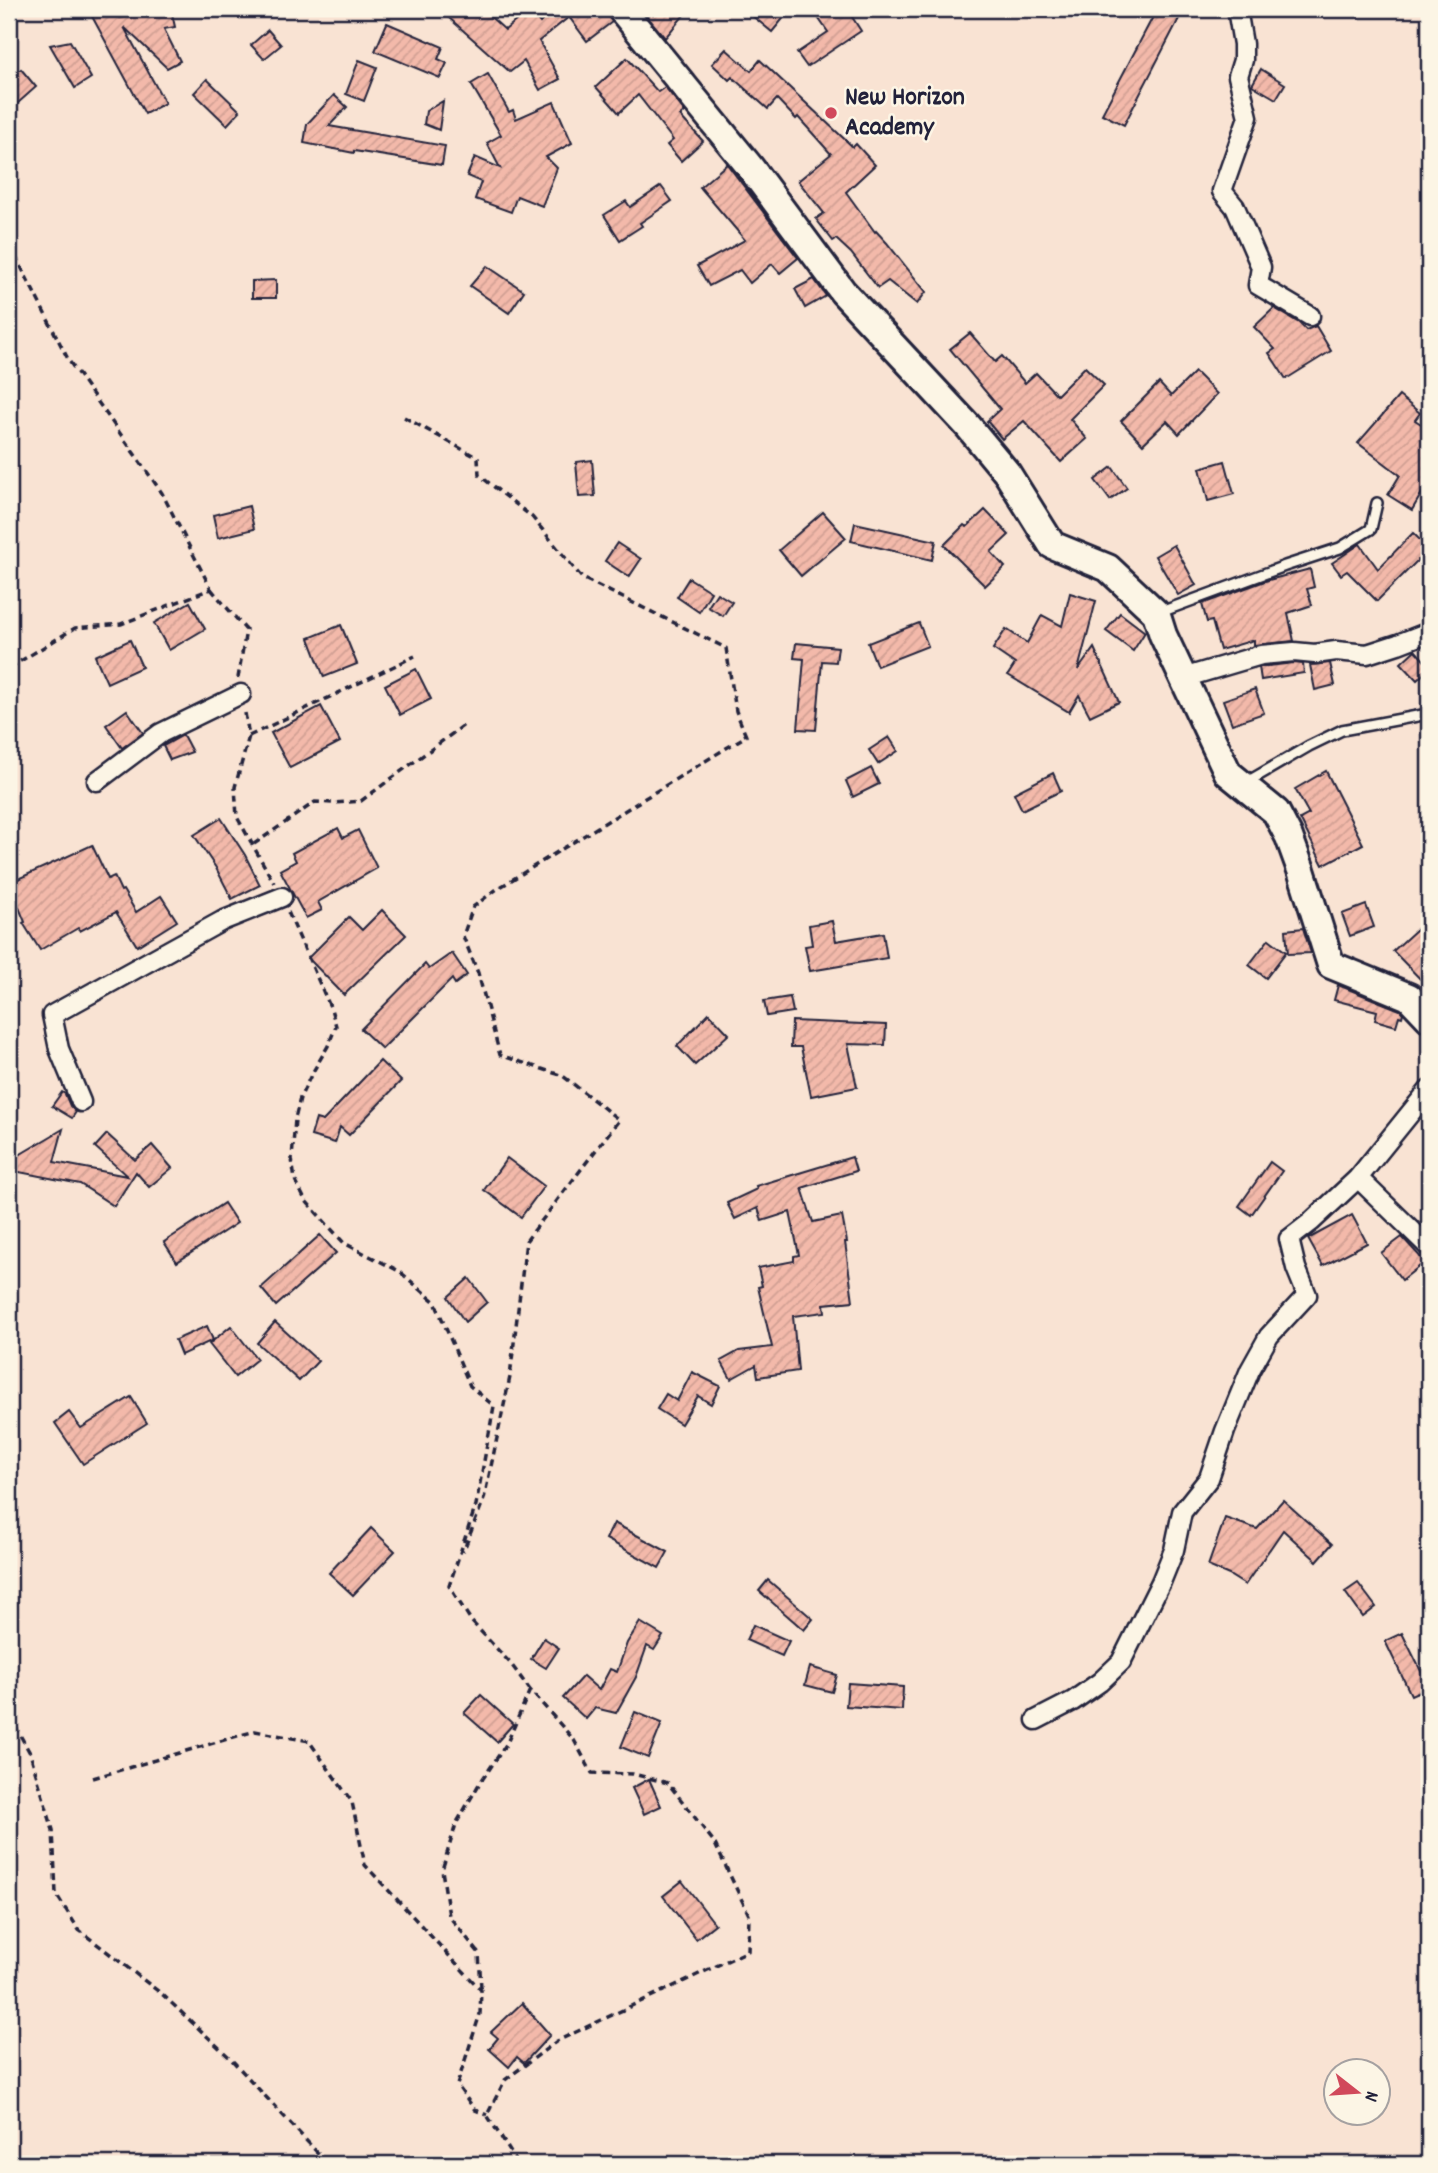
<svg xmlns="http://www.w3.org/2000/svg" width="1438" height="2173" viewBox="0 0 1438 2173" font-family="Dekko,sans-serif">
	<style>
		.building { fill: url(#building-hatch); stroke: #22223b; stroke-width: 2 }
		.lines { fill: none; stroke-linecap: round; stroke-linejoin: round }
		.lane-casing { stroke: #22223b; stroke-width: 14 }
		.street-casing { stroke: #22223b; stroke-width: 23 }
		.secondary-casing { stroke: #22223b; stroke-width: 32 }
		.path { stroke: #22223b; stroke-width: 3.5; stroke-dasharray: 7 5; stroke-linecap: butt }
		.lane { stroke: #fcf5e5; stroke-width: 9 }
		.street { stroke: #fcf5e5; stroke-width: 18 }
		.secondary { stroke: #fcf5e5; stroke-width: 26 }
		.poi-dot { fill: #d1495b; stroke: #fcf5e5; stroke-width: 2.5 }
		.labels { text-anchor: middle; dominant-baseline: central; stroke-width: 5; stroke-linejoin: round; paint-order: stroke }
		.poi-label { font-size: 26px; font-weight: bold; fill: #22223b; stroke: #fcf5e5; text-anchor: start }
	</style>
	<defs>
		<pattern id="building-hatch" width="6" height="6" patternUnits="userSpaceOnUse" patternTransform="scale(1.75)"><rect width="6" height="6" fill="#f3b9aa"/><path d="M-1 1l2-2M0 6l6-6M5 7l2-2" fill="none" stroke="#d09f93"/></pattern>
	</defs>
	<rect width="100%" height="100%" fill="#f9e3d3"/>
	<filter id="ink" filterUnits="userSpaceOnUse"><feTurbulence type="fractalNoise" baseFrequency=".0143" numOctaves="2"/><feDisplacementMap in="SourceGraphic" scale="14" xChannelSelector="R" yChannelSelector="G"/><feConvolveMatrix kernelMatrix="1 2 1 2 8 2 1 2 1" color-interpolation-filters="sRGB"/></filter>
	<g filter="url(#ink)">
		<!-- building -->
		<g class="building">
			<polygon points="88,9 115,9 120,18 171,9 175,27 164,29 180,61 167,68 124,27 165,103 145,114"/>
			<polygon points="439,9 482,9 505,30 529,10 540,23 553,9 606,9 612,22 587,41 569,17 539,41 560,79 540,90 524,61 510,72"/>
			<polygon points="641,9 689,9 665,38"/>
			<polygon points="744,9 791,9 772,32"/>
			<polygon points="812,9 847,9 861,31 807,67 797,53 828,32"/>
			<polygon points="1157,9 1184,9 1124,125 1102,114"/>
			<polygon points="387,23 443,47 438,59 447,63 440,78 375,51"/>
			<polygon points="268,30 281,45 264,59 251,45"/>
			<polygon points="70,41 91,78 75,88 50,45"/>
			<polygon points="726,49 751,71 760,60 853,147 856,144 875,165 846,192 875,232 876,231 887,243 926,292 917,304 888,281 878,288 851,253 836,239 833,241 816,219 824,213 798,181 831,154 798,117 796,119 777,99 768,109 732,77 729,80 712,64"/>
			<polygon points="627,58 658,92 665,87 685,112 680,116 703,141 681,161 667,145 673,140 638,95 619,113 596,87"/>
			<polygon points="359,60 377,67 364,101 346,94"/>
			<polygon points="21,69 36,87 9,111 9,79"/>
			<polygon points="1261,69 1285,84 1276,99 1252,85"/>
			<polygon points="488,74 509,112 513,110 516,119 554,102 572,143 546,157 557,168 542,206 517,196 511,212 475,199 481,182 467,176 475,157 500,168 487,143 501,135 471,84"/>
			<polygon points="207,79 240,111 227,125 194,93"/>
			<polygon points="334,95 347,107 329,126 445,146 442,165 354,151 354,153 304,143 307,124"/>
			<polygon points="443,101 439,130 424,124 426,111"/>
			<polygon points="727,164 798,258 780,273 772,264 750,283 740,270 709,286 697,266 745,240 700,187"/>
			<polygon points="661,186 672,201 640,223 642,226 620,240 604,215 626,201 630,207"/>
			<polygon points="487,266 524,291 509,313 470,286"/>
			<polygon points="814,279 826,296 805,308 795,289"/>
			<polygon points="276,280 276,298 252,298 252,281"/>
			<polygon points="1274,308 1299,323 1306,330 1316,326 1331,351 1286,379 1269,353 1275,349 1254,327"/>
			<polygon points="970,333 995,362 1002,356 1025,383 1036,373 1057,395 1085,367 1104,385 1070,419 1087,439 1061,462 1024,421 1002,439 987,421 1000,409 950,349"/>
			<polygon points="1195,372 1217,394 1179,434 1167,421 1143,444 1121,421 1159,383 1171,396"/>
			<polygon points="1399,396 1420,413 1415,420 1429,429 1429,481 1412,510 1388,495 1400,475 1358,443"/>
			<polygon points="592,460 595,496 579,497 576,462"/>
			<polygon points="1225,461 1234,494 1208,501 1200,468"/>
			<polygon points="1112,467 1127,488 1110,500 1095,480"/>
			<polygon points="249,506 254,529 218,538 213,515"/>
			<polygon points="985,510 1009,535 991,552 1005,567 985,586 944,545 964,525 967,527"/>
			<polygon points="823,512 846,538 801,576 779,550"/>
			<polygon points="855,523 936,541 932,560 851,541"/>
			<polygon points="1413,533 1429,549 1377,601 1347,571 1341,575 1332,563 1360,544 1378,569"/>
			<polygon points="617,543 641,559 629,577 605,561"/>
			<polygon points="1174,545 1196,585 1178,595 1155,556"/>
			<polygon points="1310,569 1314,587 1307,589 1312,605 1288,613 1294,641 1254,645 1254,640 1220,650 1212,621 1207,622 1202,604 1265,581"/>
			<polygon points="689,578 711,592 699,612 677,597"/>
			<polygon points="717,593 732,602 723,616 708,607"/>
			<polygon points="1070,593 1096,601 1078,670 1094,648 1119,702 1090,716 1079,695 1069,712 1008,675 1015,664 993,649 1006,629 1027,643 1042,615 1062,626"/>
			<polygon points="190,602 205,629 169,650 154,623"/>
			<polygon points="1120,613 1145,632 1133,651 1106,631"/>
			<polygon points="919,623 928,646 877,666 868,643"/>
			<polygon points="341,625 357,664 324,677 309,638"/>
			<polygon points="130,640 142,667 107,683 95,656"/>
			<polygon points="796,643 838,647 836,662 822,661 816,730 798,729 804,659 794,658"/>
			<polygon points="1415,650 1429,666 1429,669 1417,680 1401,663"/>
			<polygon points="1294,663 1303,664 1304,673 1261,680 1259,667"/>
			<polygon points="1330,663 1335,685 1315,690 1310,665"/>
			<polygon points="416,669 431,699 400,715 385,685"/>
			<polygon points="1255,689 1264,713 1232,724 1223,700"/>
			<polygon points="321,706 340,742 290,768 271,733"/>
			<polygon points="127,710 143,733 122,748 106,725"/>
			<polygon points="183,735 192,752 170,760 163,746"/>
			<polygon points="889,737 898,751 878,764 869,750"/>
			<polygon points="871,768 879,784 853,797 846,781"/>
			<polygon points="1326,771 1363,844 1323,865 1300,819 1309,814 1295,789"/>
			<polygon points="1053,773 1061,791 1022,810 1014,793"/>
			<polygon points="221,818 245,855 260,885 232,899 216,868 194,835"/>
			<polygon points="338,828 343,838 358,830 377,868 318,902 322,910 306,918 280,870 296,861 292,853"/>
			<polygon points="92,845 108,879 114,876 121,891 123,890 136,912 161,896 177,921 137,946 116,912 80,931 78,928 40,950 23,923 25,922 9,883"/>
			<polygon points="1366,905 1374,927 1350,936 1342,914"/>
			<polygon points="382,910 406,935 344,995 308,958 349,917 362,930"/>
			<polygon points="832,921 836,941 883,933 887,958 810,971 805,946 812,945 809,925"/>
			<polygon points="1303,928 1311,953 1288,954 1286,930"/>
			<polygon points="1417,929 1429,943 1429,988 1393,951"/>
			<polygon points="1269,939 1286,952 1266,978 1249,965"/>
			<polygon points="452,953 467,975 455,984 452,979 382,1049 361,1029 425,964 429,969"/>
			<polygon points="1338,985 1400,1010 1403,1013 1402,1017 1399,1016 1396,1026 1375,1020 1377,1011 1334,1000"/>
			<polygon points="790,997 793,1012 767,1016 764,1001"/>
			<polygon points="709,1013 729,1034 695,1065 677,1046"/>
			<polygon points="792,1021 886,1025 885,1045 848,1044 857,1087 811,1096 801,1047 791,1047"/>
			<polygon points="380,1061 401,1081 349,1135 340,1127 335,1143 311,1136 316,1119 323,1121"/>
			<polygon points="62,1092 65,1094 70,1106 76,1112 72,1118 52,1106"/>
			<polygon points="63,1129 54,1162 127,1176 95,1147 107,1134 135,1160 152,1145 172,1168 149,1187 136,1172 114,1206 80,1184 9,1170 9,1161"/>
			<polygon points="852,1157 856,1171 802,1188 813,1222 842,1216 847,1242 845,1242 853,1301 824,1304 825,1312 793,1316 798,1371 758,1377 756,1365 731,1379 721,1361 739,1351 772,1347 758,1287 762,1286 758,1268 794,1261 794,1256 799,1255 790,1212 762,1221 758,1208 735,1219 727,1203 757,1189 756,1186"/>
			<polygon points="507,1158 544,1186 521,1217 484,1190"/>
			<polygon points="1270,1162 1282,1171 1251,1215 1239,1206"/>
			<polygon points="224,1203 237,1223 177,1262 164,1242"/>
			<polygon points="1352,1215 1367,1243 1323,1266 1308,1239"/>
			<polygon points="320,1235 336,1253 276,1306 261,1288"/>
			<polygon points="1402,1237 1425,1262 1402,1280 1381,1253"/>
			<polygon points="469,1278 487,1302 465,1322 448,1297"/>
			<polygon points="275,1322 318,1361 299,1381 257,1343"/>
			<polygon points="207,1326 213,1340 181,1355 175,1340"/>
			<polygon points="231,1326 257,1359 235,1377 209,1344"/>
			<polygon points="692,1372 720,1386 711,1404 698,1396 681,1424 657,1409 666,1394 677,1401"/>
			<polygon points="131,1397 147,1423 83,1464 55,1423 69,1412 81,1428"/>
			<polygon points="1283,1500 1332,1544 1317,1561 1283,1530 1245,1585 1229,1575 1208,1566 1225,1518 1257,1529"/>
			<polygon points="614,1523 668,1552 659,1568 606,1539"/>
			<polygon points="371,1528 395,1551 353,1595 329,1573"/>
			<polygon points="768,1580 813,1619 804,1630 759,1591"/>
			<polygon points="1358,1583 1376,1607 1363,1617 1345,1592"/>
			<polygon points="640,1622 663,1636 654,1650 647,1646 636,1677 616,1713 595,1708 586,1719 563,1698 583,1676 599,1690 610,1669 617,1672 627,1643"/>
			<polygon points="753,1625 789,1641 782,1656 746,1640"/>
			<polygon points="1402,1633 1429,1687 1411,1695 1385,1641"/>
			<polygon points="544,1638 559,1648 546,1668 531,1659"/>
			<polygon points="810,1667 837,1675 832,1692 805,1685"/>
			<polygon points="848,1683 903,1687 902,1710 846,1706"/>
			<polygon points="481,1695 513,1724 497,1742 464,1713"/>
			<polygon points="635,1712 662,1723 648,1758 621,1747"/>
			<polygon points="649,1779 661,1806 644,1814 632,1788"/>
			<polygon points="682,1881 715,1924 696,1939 663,1896"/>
			<polygon points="522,2003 550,2035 524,2063 517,2057 509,2067 489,2049 498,2038 491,2032"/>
		</g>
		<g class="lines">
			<!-- lane casing -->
			<g class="lane-casing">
				<g id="lane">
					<polyline points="1158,613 1285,566 1340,548 1371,529 1377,503"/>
					<polyline points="1247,782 1309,746 1342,730 1428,714"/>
				</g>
			</g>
			<!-- street casing -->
			<g class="street-casing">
				<g id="street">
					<polyline points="1237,9 1243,44 1243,60 1238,76 1248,117 1222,191 1235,207 1261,267 1258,285 1310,316"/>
					<polyline points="1183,678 1261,655 1294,652 1315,654 1336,651 1367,654 1398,644 1429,632"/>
					<polyline points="97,781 161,733 241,694"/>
					<polyline points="81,1102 59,1049 52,1015 222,921 282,897"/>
					<polyline points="1358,1178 1429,1247"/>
					<polyline points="1036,1720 1073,1701 1100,1682 1121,1662 1161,1582 1174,1550 1182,1512 1209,1478 1225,1431 1250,1370 1269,1336 1307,1295 1296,1268 1289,1239 1311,1222 1358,1178 1429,1090"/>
				</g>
			</g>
			<!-- secondary casing -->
			<g class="secondary-casing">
				<polyline id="secondary" points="621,9 750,167 843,292 968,426 1007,473 1052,545 1108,568 1156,613 1163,635 1228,773 1276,812 1289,837 1301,870 1331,965 1409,997 1429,1018"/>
			</g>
			<!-- path -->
			<g class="path">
				<polyline points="9,245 12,249 69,361 162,493 211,589 121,624 75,628 9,668"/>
				<polyline points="404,417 478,458 479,475 532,517 582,578 726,648 736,711 746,736 497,889 473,907 463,936 478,973 500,1055 563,1076 619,1120 526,1241 510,1377 484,1499 463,1552"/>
				<polyline points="211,589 246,630 238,678"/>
				<polyline points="245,713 249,736 235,787 237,817 274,883"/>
				<polyline points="249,736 415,656"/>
				<polyline points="254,844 315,802 334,803 361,801 464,725"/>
				<polyline points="288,912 331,1009 336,1026 328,1046 311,1075 300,1098 295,1119 292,1159 295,1180 305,1200 344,1243 399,1271 435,1302 470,1386 494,1406 476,1505 449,1586 472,1622 511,1664 530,1690 574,1740 592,1773 633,1774 668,1783 714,1842 749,1915 748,1951 557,2041 505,2080 487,2115 518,2164"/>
				<polyline points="9,1715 30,1753 53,1830 56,1894 79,1930 163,1995 229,2057 328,2164"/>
				<polyline points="93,1778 255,1731 309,1741 352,1802 365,1865 481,1990 480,2014 457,2085 475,2110 487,2115"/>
				<polyline points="481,1988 479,1953 449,1916 442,1870 456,1824 478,1786 507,1743 530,1690"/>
			</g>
			<!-- lane -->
			<use href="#lane" class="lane"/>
			<!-- street -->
			<use href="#street" class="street"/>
			<!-- secondary -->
			<use href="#secondary" class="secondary"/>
		</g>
	</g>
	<!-- markers -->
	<circle class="poi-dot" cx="831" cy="113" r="7"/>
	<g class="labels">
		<!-- poi labels -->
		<g class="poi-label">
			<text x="845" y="98">New Horizon<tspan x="845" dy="30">Academy</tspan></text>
		</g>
	</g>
	<!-- margin -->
	<rect width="1438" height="2173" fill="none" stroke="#fcf5e5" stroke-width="35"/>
	<rect x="18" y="18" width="1403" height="2138" fill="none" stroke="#22223b" stroke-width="2.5" filter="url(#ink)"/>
	<!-- north arrow -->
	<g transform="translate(1357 2092) rotate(107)"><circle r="33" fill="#fcf5e5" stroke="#a5a1a1" stroke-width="2"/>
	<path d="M0-5L12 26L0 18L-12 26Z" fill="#d1495b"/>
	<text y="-10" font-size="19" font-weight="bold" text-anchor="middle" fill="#22223b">N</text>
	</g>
</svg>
